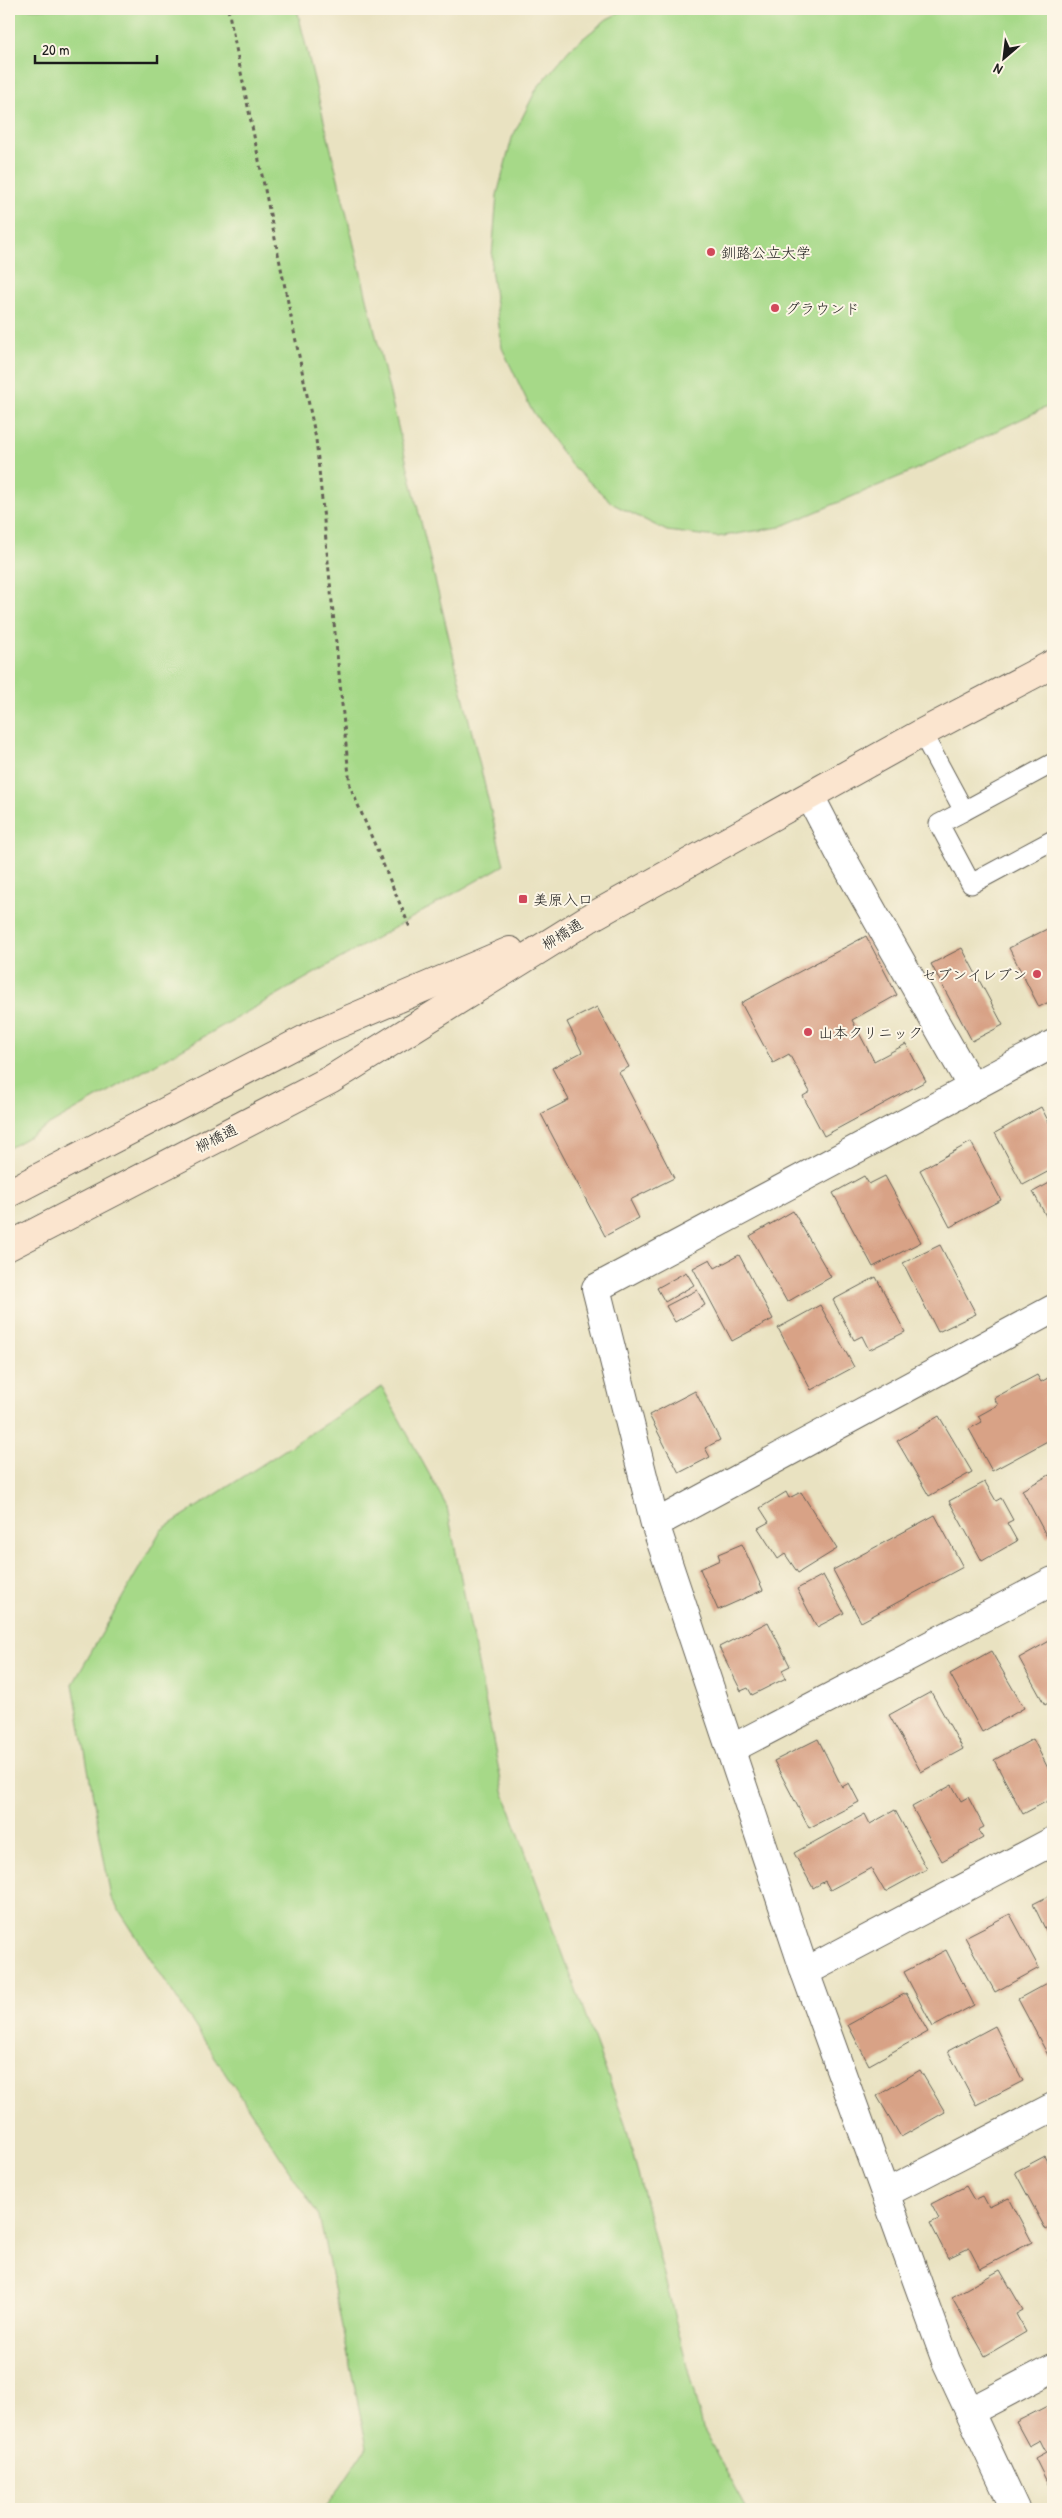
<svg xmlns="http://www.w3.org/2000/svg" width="1062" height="2518" viewBox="0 0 1062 2518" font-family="'Patrick Hand','Klee One',sans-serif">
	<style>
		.green { fill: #a6d988; stroke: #617a52 }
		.building { fill: #d8a286 }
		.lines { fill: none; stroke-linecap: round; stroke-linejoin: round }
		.lane-casing { stroke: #646156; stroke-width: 21 }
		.street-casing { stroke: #646156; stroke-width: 30 }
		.secondary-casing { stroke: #646156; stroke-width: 30 }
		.path { stroke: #646156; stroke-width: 3; stroke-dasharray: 4 4; stroke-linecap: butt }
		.lane { stroke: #fff; stroke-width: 19 }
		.street { stroke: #fff; stroke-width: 28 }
		.secondary { stroke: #fbe5cf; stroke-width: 28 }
		.poi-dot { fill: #d1495b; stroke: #fcf5e5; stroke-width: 2 }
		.labels { text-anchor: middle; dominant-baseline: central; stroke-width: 4; stroke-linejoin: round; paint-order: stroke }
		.poi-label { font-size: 15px; fill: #1c1c1c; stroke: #fcf5e5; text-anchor: start }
		.street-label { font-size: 15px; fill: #1c1c1c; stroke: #fcf5e5 }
	</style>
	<rect width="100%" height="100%" fill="#fcf5e5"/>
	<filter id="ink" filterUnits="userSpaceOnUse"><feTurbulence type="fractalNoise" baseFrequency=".02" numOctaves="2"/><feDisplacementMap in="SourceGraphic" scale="10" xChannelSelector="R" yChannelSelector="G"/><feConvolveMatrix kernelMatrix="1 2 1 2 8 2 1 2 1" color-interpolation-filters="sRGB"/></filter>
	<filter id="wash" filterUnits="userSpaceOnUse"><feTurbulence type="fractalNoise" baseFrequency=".0096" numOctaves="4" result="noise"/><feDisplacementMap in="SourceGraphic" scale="20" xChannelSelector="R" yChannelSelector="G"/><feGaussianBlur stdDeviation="1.12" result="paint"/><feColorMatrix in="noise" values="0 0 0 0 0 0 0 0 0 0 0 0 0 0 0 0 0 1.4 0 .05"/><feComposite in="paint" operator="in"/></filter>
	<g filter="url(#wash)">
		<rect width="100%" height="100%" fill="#e9e2c1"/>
		<!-- green -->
		<g class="green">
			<polygon points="9,9 297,9 504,865 9,1148"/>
			<polygon points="627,9 1053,9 1053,404 908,473 780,527 717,537 667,531 613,504 571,465 531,409 502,348 491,268 497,195 512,138 537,88 570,49 607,19"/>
			<polygon points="382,1387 447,1507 503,1791 625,2123 704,2432 747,2509 325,2509 367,2447 319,2216 111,1898 73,1684 161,1530"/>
		</g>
		<g id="blocks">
			<!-- building -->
			<g class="building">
				<polygon points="1053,926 1053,1000 1039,1007 1009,948"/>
				<polygon points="866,936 897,995 852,1020 874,1061 906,1044 926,1081 824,1136 803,1096 810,1092 789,1054 773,1063 741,1003"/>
				<polygon points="962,948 1003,1025 972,1041 931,964"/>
				<polygon points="597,1007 629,1067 619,1072 674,1178 630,1200 639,1218 605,1236 541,1114 569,1100 552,1068 582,1052 567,1022"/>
				<polygon points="1041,1107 1053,1130 1053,1169 1023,1185 995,1133"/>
				<polygon points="971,1142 1001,1200 950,1227 920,1170"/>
				<polygon points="864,1176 869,1184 885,1176 921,1242 873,1267 833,1193"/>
				<polygon points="1053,1181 1053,1229 1033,1192"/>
				<polygon points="793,1211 831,1277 787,1302 750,1236"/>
				<polygon points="940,1245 976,1314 938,1332 903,1263"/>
				<polygon points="739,1255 773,1319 732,1341 693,1268 710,1259 715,1268"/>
				<polygon points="686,1272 694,1285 665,1302 657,1288"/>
				<polygon points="876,1277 905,1332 869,1350 862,1336 854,1340 833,1300"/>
				<polygon points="697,1290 705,1305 675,1322 666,1306"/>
				<polygon points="820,1305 854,1367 811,1390 778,1328"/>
				<polygon points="1037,1375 1041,1382 1053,1375 1053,1438 992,1471 969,1429 982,1422 978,1416 998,1405 994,1398"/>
				<polygon points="695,1391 720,1440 705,1448 710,1457 679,1473 649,1415"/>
				<polygon points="939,1416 972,1472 929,1496 897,1441"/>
				<polygon points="1053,1473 1053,1533 1047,1537 1022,1490"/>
				<polygon points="985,1482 996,1501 1001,1498 1013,1520 1007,1523 1017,1541 982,1561 949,1501"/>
				<polygon points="786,1492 789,1498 801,1492 837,1549 798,1573 785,1554 778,1559 758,1528 769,1522 760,1508"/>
				<polygon points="935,1515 963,1567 861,1622 833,1570"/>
				<polygon points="742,1544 763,1590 718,1610 700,1569 720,1560 718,1554"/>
				<polygon points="823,1575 844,1613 817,1627 797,1589"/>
				<polygon points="768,1622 790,1666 782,1670 786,1678 752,1695 748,1688 741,1691 719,1647"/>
				<polygon points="1053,1639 1053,1700 1045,1705 1019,1658"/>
				<polygon points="991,1651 1024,1708 982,1732 950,1674"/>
				<polygon points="931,1692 963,1749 921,1772 889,1715"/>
				<polygon points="818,1739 842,1787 849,1783 859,1802 809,1828 774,1761"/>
				<polygon points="1033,1739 1053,1778 1053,1798 1023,1814 994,1760"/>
				<polygon points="952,1785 961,1801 968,1797 984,1827 978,1830 983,1838 942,1861 912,1807"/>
				<polygon points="895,1810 927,1869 885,1892 871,1868 830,1890 825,1881 813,1888 794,1853 865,1814 870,1824"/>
				<polygon points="1053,1894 1053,1945 1033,1904"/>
				<polygon points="1010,1914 1039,1968 995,1992 965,1937"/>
				<polygon points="946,1950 974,2005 933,2027 904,1972"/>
				<polygon points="1053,1980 1053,2055 1049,2057 1018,1999"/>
				<polygon points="906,1993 928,2032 869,2065 848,2025"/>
				<polygon points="995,2026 1023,2081 976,2105 948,2051"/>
				<polygon points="920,2070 945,2112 901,2137 877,2096"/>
				<polygon points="1045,2156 1053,2171 1053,2226 1046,2230 1015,2172"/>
				<polygon points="966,2186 974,2200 983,2196 989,2207 1009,2198 1032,2242 980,2269 969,2248 948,2258 930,2223 939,2219 931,2204"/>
				<polygon points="1053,2255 1053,2271 1047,2259"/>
				<polygon points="1000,2270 1023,2310 1016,2314 1026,2332 985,2356 952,2297"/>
				<polygon points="1053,2403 1053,2494 1035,2458 1046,2452 1040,2440 1029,2446 1016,2422"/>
			</g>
		</g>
	</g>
	<g filter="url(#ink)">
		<use href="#blocks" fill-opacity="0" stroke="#646156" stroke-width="1"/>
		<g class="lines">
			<!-- lane casing -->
			<g class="lane-casing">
				<g id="lane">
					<polyline points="922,733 964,811 1053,763"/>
					<polyline points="964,811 939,824 971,884 1053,840"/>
				</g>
			</g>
			<!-- street casing -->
			<g class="street-casing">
				<g id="street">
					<polyline points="810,796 839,852 972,1087"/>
					<polyline points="655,1524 1053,1309"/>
					<polyline points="731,1749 1053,1581"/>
					<polyline points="805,1972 1053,1841"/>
					<polyline points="886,2193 1053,2107"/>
					<polyline points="971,2411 1053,2368"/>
					<polyline points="1015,2509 946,2361 805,1972 655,1524 596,1288 1053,1044"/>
				</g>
			</g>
			<!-- secondary casing -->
			<g class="secondary-casing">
				<g id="secondary">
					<polyline points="9,1193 317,1033 510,951"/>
					<polyline points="9,1246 330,1080 588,919 922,733 1053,664"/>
				</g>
			</g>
			<!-- path -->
			<polyline class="path" points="228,9 316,439 350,786 411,930"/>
			<!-- lane -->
			<use href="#lane" class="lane"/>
			<!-- street -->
			<use href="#street" class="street"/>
			<!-- secondary -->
			<use href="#secondary" class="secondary"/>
		</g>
	</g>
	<!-- markers -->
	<g class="poi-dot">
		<circle cx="711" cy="252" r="5"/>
		<circle cx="775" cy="308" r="5"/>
		<rect x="518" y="894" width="10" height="10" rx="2.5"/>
		<circle cx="1037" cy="974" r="5"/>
		<circle cx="808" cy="1032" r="5"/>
	</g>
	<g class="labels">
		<!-- poi labels -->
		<g class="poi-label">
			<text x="721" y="252">釧路公立大学</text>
			<text x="785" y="308">グラウンド</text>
			<text x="533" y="899">美原入口</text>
			<text x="1027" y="974" text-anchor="end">セブンイレブン</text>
			<text x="818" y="1032">山本クリニック</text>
		</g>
		<!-- street labels -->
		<g class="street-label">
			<text transform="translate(562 934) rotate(-32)">柳橋通</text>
			<text transform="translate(216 1138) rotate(-27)">柳橋通</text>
		</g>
	</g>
	<!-- margin -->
	<rect width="1062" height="2518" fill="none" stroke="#fcf5e5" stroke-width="30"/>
	<!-- north arrow -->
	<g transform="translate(1004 58) rotate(208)" stroke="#fcf5e5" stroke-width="4" paint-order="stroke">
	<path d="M0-4L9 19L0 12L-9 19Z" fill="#1c1c1c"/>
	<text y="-8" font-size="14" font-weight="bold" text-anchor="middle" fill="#1c1c1c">N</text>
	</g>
	<!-- scale -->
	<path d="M35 55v8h122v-8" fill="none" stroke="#1c1c1c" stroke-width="2.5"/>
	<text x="42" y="55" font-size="15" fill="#1c1c1c" stroke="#fcf5e5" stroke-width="4" paint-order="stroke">20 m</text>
</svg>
